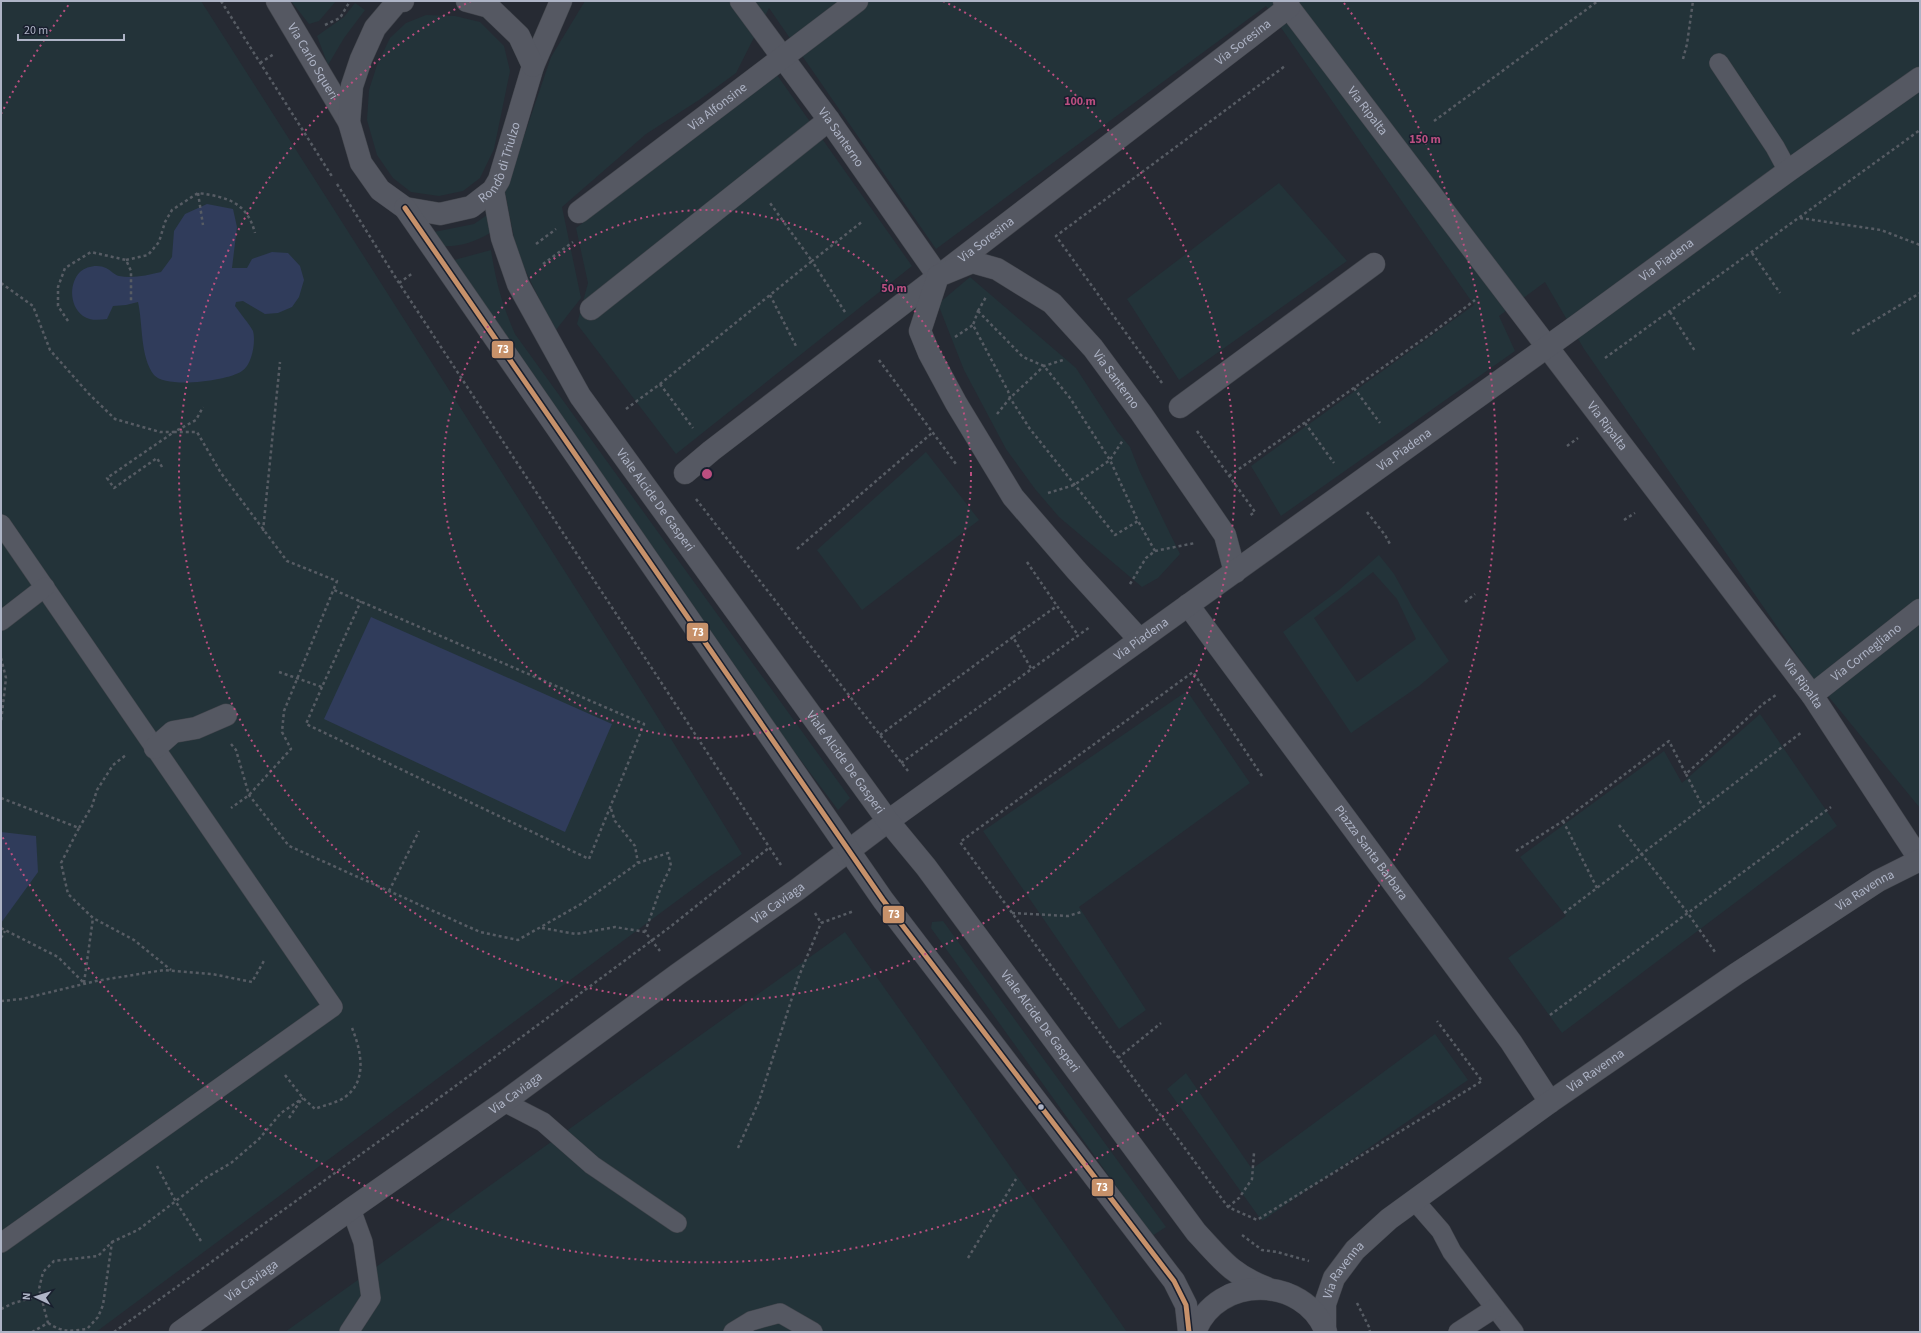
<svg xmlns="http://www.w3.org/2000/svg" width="1921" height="1333" viewBox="0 0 1921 1333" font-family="'Source Sans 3',sans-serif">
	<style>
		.green { fill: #233339; fill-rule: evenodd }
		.water { fill: #303c5b }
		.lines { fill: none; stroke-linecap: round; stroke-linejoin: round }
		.service-casing { stroke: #42454c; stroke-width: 20 }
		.pedestrian-casing { stroke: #42454c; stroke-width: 23 }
		.minor-casing { stroke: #42454c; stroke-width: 23 }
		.tertiary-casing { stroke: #42454c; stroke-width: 23 }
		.path { stroke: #575c64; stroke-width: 2.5; stroke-dasharray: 3 3; stroke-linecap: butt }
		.service { stroke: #555862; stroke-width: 19 }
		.pedestrian { stroke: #555862; stroke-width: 22 }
		.minor { stroke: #555862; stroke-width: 22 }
		.tertiary { stroke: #555862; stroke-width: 22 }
		.bus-1-casing { stroke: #191f2e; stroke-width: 8 }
		.bus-1 { stroke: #c7916a; stroke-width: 5 }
		.ring { fill: none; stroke: #bb4f80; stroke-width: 2; stroke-dasharray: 2 4 }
		.bus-dot { fill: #aeb4c6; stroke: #191f2e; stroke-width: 1.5 }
		.labels { text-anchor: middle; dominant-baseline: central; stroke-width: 3; stroke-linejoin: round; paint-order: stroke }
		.street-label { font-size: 13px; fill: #aeb4c6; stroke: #191f2e }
		.centre { fill: #bb4f80; stroke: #191f2e; stroke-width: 2 }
		.ring-label { font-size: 12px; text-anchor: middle; font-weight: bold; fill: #bb4f80; stroke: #191f2e; stroke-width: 3; stroke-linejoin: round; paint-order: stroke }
		.line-badge { stroke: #191f2e; stroke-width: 1.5 }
		.badge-label { font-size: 11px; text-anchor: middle; font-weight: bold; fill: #fff }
	</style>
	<rect width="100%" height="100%" fill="#262a33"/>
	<!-- green -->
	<g class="green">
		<polygon points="1,1 201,1 652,708 742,854 709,877 96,1332 1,1332"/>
		<polygon points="291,1 336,1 319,21 309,24"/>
		<polygon points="585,1 1920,1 1920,808 1810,674 1584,349 1545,282 1499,316 1515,351 1281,516 1251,466 1474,305 1266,6 936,249 769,8 736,73 699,100 646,134 562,207 581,298 552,335 543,307 517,253 505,192 551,57"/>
		<polygon points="355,3 365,10 344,38 328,65 317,36 344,17"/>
		<polygon points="426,15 455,16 480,22 504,46 510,71 494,149 480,178 463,191 439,196 411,192 393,178 377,155 367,120 369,90 377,65 390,38 406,23"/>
		<polygon points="777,75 912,266 676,454 577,324 588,283 576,228"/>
		<polygon points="1279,183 1347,261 1179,380 1127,299"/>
		<path d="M 490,213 L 490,233 C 475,242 459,247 442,246 L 429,233 L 474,224 Z"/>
		<path d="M 491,250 C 496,283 502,304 515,334 L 850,798 L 838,810 L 728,663 L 447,262 Z"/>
		<polygon points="970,277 1076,368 1117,431 1130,447 1139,470 1180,554 1158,578 1142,587 1059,517 1035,489 1006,449 964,370 938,304"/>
		<polygon points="926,452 979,520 862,610 817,550"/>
		<path d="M 1379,555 L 1394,574 L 1413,608 L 1449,661 L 1419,686 L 1351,733 L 1283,632 L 1339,590 ZM 1373,572 L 1397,599 L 1416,639 L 1357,682 L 1314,618 Z"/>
		<polygon points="1187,691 1250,783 1079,907 1146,1010 1119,1029 983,831"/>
		<polygon points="1760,714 1837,826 1562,1033 1508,958 1566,916 1520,857 1664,751 1682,783"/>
		<polygon points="943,921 1166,1227 1152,1236 931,928 932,922"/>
		<polygon points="845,932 1127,1332 285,1332"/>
		<polygon points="1435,1034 1468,1080 1262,1221 1167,1089 1186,1073 1252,1169"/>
	</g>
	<!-- water -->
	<g class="water">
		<path d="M 207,204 L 233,209 L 237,227 L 232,268 L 247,268 L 252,259 L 272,252 L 288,253 L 300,266 L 304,280 L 299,297 L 292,307 L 278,313 L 265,314 L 243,301 L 236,302 L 235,306 C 240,313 250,325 253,331 C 256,342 252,365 242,371 C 228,381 166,389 154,375 C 140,357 143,324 138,302 L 126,305 L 113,306 L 107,319 C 99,320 90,321 83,316 C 69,306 69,283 80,272 C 86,266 99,264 106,268 C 111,270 114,275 119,276 C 133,279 147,275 161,272 L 172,257 L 174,231 L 185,214 Z"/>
		<polygon points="371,617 612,724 565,832 324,719"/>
		<polygon points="1,832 36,836 38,872 1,923"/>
	</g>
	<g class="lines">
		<!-- service casing -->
		<g class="service-casing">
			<g id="service">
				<polyline points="1719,63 1775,147 1788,171"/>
				<polyline points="1,524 333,1007 1,1243"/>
				<polyline points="1,621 45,587"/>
				<polyline points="504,1102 543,1122 592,1165 677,1223"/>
				<polyline points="1414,1200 1441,1231 1452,1252 1514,1332"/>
				<polyline points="349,1332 371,1298 363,1242 351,1209"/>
				<polyline points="733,1332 751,1321 780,1313 813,1332"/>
				<polyline points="1458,1332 1495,1308"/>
			</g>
		</g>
		<!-- pedestrian casing -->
		<g class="pedestrian-casing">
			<g id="pedestrian">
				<polyline points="1180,407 1374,264"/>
				<polyline points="155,748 173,732 196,728 226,715"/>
			</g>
		</g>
		<!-- minor casing -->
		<g class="minor-casing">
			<g id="minor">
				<path id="s1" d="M 277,1 L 349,122"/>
				<path id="s2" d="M 741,1 L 829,120 L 938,276"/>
				<path id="s3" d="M 1284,1 L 1812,695 L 1920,860"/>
				<path id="s4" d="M 579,212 L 857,1"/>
				<polyline points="591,309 829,120"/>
				<path id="s5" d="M 685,473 L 711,451 L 1289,7"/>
				<path id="s6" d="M 1188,605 L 1511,1042 L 1550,1102"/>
				<path id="s7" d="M 1140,640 L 1076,570 L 1013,497 L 956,403 L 929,353 L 920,331 L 938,276 L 972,262 L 997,269 L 1052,303 L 1093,348 L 1141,413 L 1225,535 L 1235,572"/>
				<path id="s8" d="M 1812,695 L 1920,610"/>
				<path id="s9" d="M 1325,1328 L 1325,1304 L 1334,1278 L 1355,1250 L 1389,1219 L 1550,1102 L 1736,974 L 1878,881 L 1920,860"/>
				<path id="s10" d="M 180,1332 L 351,1209 L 504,1102 L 678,974 L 798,889 L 888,821 L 1579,324 L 1788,171 L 1920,78"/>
			</g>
		</g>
		<!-- tertiary casing -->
		<g class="tertiary-casing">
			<g id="tertiary">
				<path id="s11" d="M 403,1 L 397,2 L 375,28 L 361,59 L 352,86 L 349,122 L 361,163 L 380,190 L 405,208 L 440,214 L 471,207 L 493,190 L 499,180 L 533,66 L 561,1"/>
				<polyline points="467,1 489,7 519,36 533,66"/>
				<path id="s12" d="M 493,190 L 502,238 L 518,284 L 580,396 L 888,821 L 926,867 L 1196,1232 C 1221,1259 1232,1275 1267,1288"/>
				<polyline points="405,208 883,900 1174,1281 1186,1305 1189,1332"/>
				<path d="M 1195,1332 C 1217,1274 1304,1275 1326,1332"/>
			</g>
		</g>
		<!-- path -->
		<g class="path">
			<polyline points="221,1 333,178"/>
			<polyline points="325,25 340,18 350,1"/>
			<polyline points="1683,59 1687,44 1693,1"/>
			<polyline points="260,63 274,54"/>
			<polyline points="1434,121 1598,1"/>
			<polyline points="337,184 399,283 781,865"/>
			<polyline points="198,193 203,225"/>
			<polyline points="1800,218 1881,230 1920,245"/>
			<polyline points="536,244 556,229"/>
			<polyline points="1752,253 1780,293"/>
			<path d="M 126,260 L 148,255 L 159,242 L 165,222 L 172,210 L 198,193 C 227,197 247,202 255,233"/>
			<polyline points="543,264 573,242"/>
			<polyline points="1,283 33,306 50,350 89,394 115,419 160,432 174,432 196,420 203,407"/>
			<polyline points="399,283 413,273"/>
			<polyline points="770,295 797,348"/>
			<polygon points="978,311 1023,357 1044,366 1070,398 1110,460 1138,521 1115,535 1030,429 1010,398 1008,391 973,325"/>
			<polyline points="978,311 986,297"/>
			<polyline points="845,312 812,261 863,221"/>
			<polyline points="1670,312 1695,351"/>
			<polyline points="68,321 58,306 58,287 65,268 91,252 126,260 131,271 131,303"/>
			<polyline points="1852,334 1920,293"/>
			<polyline points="955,337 973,325"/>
			<polyline points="1605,358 1920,130"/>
			<polyline points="879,360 956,464"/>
			<polyline points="1162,383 1056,236 1285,66"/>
			<polyline points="660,384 693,428"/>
			<polyline points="1354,388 1380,423"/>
			<polyline points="626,409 660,384 812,261 770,203"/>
			<polyline points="997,414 1010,398 1044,366 1063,360"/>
			<polyline points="1305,423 1334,463"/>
			<polyline points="1197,431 1255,512 1249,516"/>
			<polyline points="1567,446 1578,438"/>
			<polyline points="162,467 157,458 114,488 107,478 174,432 197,432 221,473 287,561 337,581 284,711 282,732 291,749 249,795 231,808"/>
			<polyline points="1229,476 1436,330 1475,300"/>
			<polyline points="1048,493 1074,485 1110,460 1123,440"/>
			<polyline points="696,499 908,771"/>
			<polyline points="1367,512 1385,535 1391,546"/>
			<polyline points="1624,520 1635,513"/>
			<polyline points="263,531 280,362"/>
			<polyline points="797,549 932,433"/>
			<polyline points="1155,551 1195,543"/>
			<polyline points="1027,562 1057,606"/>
			<polyline points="1130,584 1146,558 1155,551 1138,521"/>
			<polyline points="1465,602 1475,594"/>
			<polyline points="1013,637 1057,606 1078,635"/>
			<polyline points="1,658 6,678 1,722"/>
			<polyline points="279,672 322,687 361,601"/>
			<polyline points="322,687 306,724 589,859 644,724 334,590"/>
			<polyline points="880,735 1013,637 1032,670"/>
			<polyline points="231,744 236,750 249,795 289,846 480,932 518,940 581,904 638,863 668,853 671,866 661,887 645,932 660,951"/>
			<polyline points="901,763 1090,627"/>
			<polyline points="1686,774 1703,807"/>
			<polyline points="1262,776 1193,672 960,842 1228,1207 1257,1220 1482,1081 1437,1021"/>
			<polyline points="1,798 79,828 61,863 68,894 93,918 134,940 171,970"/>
			<polyline points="611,809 615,821 635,846 638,863"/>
			<polyline points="1563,821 1597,888"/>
			<polyline points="1619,825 1687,912 1715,952"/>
			<polyline points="79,828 92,806 97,790 113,765 126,755"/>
			<polyline points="1516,851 1563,821 1669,741 1686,774 1763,704 1776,695"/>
			<polyline points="389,891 419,831"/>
			<polyline points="815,913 821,923"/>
			<polyline points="1012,913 1068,916 1081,912"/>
			<polyline points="1564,913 1802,732"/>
			<polyline points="1,928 58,957 84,983"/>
			<polyline points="542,928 576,934 615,927 645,932"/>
			<polyline points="1,938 5,931"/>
			<polyline points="84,983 93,918"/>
			<polyline points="1,1001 22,999 96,981 164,970 212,974 252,982 265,959"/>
			<polyline points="1550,1015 1831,807"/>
			<polyline points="1118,1058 1161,1023"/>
			<path d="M 285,1075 L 303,1098 L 315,1109 C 324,1105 337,1103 345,1097 C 368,1081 361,1050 352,1028"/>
			<polyline points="289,1118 301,1100"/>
			<polyline points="738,1148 759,1101 799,976 821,923 854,911"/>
			<polyline points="157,1166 176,1202 201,1241"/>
			<polyline points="1228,1207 1239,1198 1252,1179 1254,1153"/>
			<polyline points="1242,1235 1262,1250 1277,1252 1309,1261"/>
			<polyline points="968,1258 1016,1179"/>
			<polyline points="1357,1303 1369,1327 1370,1332"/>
			<polyline points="1,1309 14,1303 41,1295"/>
			<path d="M 48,1323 C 64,1333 69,1331 87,1329 L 98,1317 L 103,1305 L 112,1242"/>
			<polyline points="32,1332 48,1323 39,1289 43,1272 54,1261 98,1256 112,1242 138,1230 207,1177 231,1163 259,1139 281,1113 303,1098"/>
			<polyline points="114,1332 446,1093 670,927 770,847"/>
		</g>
		<!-- service -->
		<use href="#service" class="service"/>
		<!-- pedestrian -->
		<use href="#pedestrian" class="pedestrian"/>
		<!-- minor -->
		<use href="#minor" class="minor"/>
		<!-- tertiary -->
		<use href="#tertiary" class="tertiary"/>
		<!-- bus-1 casing -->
		<g class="bus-1-casing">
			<polyline id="bus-1" points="405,208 883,900 1174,1281 1186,1305 1189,1332"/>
		</g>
		<!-- bus-1 -->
		<use href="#bus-1" class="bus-1"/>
	</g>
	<!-- distance rings -->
	<g class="ring">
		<circle cx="707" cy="474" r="264"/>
		<path d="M943 1A528 528 0 1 1 471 1"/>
		<path d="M1 114A792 792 0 0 1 70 3M1344 3A792 792 0 1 1 1 834"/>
	</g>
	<!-- markers -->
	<circle class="bus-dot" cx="1041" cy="1107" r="3.5"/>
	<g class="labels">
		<!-- street labels -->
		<g class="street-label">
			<text stroke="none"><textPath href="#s5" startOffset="705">Via Soresina</textPath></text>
			<text stroke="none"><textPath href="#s1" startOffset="70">Via Carlo Squeri</textPath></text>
			<text stroke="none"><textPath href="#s4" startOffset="174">Via Alfonsine</textPath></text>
			<text stroke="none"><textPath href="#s3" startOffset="138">Via Ripalta</textPath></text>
			<text stroke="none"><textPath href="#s2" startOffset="169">Via Santerno</textPath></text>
			<text stroke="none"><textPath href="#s11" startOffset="368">Rondò di Triulzo</textPath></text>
			<text stroke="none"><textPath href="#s5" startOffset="381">Via Soresina</textPath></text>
			<text stroke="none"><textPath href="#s10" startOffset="1833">Via Piadena</textPath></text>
			<text stroke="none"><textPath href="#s7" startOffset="667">Via Santerno</textPath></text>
			<text stroke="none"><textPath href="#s3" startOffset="534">Via Ripalta</textPath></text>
			<text stroke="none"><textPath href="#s10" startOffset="1509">Via Piadena</textPath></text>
			<text stroke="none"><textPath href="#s12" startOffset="354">Viale Alcide De Gasperi</textPath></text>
			<text stroke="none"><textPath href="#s10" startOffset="1185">Via Piadena</textPath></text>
			<text stroke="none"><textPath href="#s8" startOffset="69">Via Cornegliano</textPath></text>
			<text stroke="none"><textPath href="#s3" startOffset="858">Via Ripalta</textPath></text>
			<text stroke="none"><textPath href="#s12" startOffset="678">Viale Alcide De Gasperi</textPath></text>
			<text stroke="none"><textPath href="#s6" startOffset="308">Piazza Santa Barbara</textPath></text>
			<text stroke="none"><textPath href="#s9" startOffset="711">Via Ravenna</textPath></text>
			<text stroke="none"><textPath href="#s10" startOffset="736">Via Caviaga</textPath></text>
			<text stroke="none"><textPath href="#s12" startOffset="1002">Viale Alcide De Gasperi</textPath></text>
			<text stroke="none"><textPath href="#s9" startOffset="387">Via Ravenna</textPath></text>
			<text stroke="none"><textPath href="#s10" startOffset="412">Via Caviaga</textPath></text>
			<text stroke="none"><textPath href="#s9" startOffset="63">Via Ravenna</textPath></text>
			<text stroke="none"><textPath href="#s10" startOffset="88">Via Caviaga</textPath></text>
		</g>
	</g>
	<circle cx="707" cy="474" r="6" class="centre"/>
	<g class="ring-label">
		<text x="1080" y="105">100 m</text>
		<text x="1425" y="143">150 m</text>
		<text x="894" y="292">50 m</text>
	</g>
	<g class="line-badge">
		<rect x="491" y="340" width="23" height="19" rx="4" fill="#c7916a"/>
		<rect x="686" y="622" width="23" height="20" rx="4" fill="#c7916a"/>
		<rect x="882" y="905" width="23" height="19" rx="4" fill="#c7916a"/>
		<rect x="1091" y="1178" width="23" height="19" rx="4" fill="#c7916a"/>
	</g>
	<g class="badge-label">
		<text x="503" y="353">73</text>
		<text x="698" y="636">73</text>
		<text x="894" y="918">73</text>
		<text x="1102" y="1191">73</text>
	</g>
	<!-- border -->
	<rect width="1921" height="1333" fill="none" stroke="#aeb4c6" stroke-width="4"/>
	<!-- north arrow -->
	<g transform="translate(36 1297) rotate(274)" stroke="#191f2e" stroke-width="3" paint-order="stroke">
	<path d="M0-3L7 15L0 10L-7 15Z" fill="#aeb4c6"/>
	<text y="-6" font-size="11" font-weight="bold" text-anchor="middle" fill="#aeb4c6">N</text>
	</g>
	<!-- scale -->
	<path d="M18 34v6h106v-6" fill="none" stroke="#aeb4c6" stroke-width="2"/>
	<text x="24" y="34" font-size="12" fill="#aeb4c6" stroke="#191f2e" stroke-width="3" paint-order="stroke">20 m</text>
</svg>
